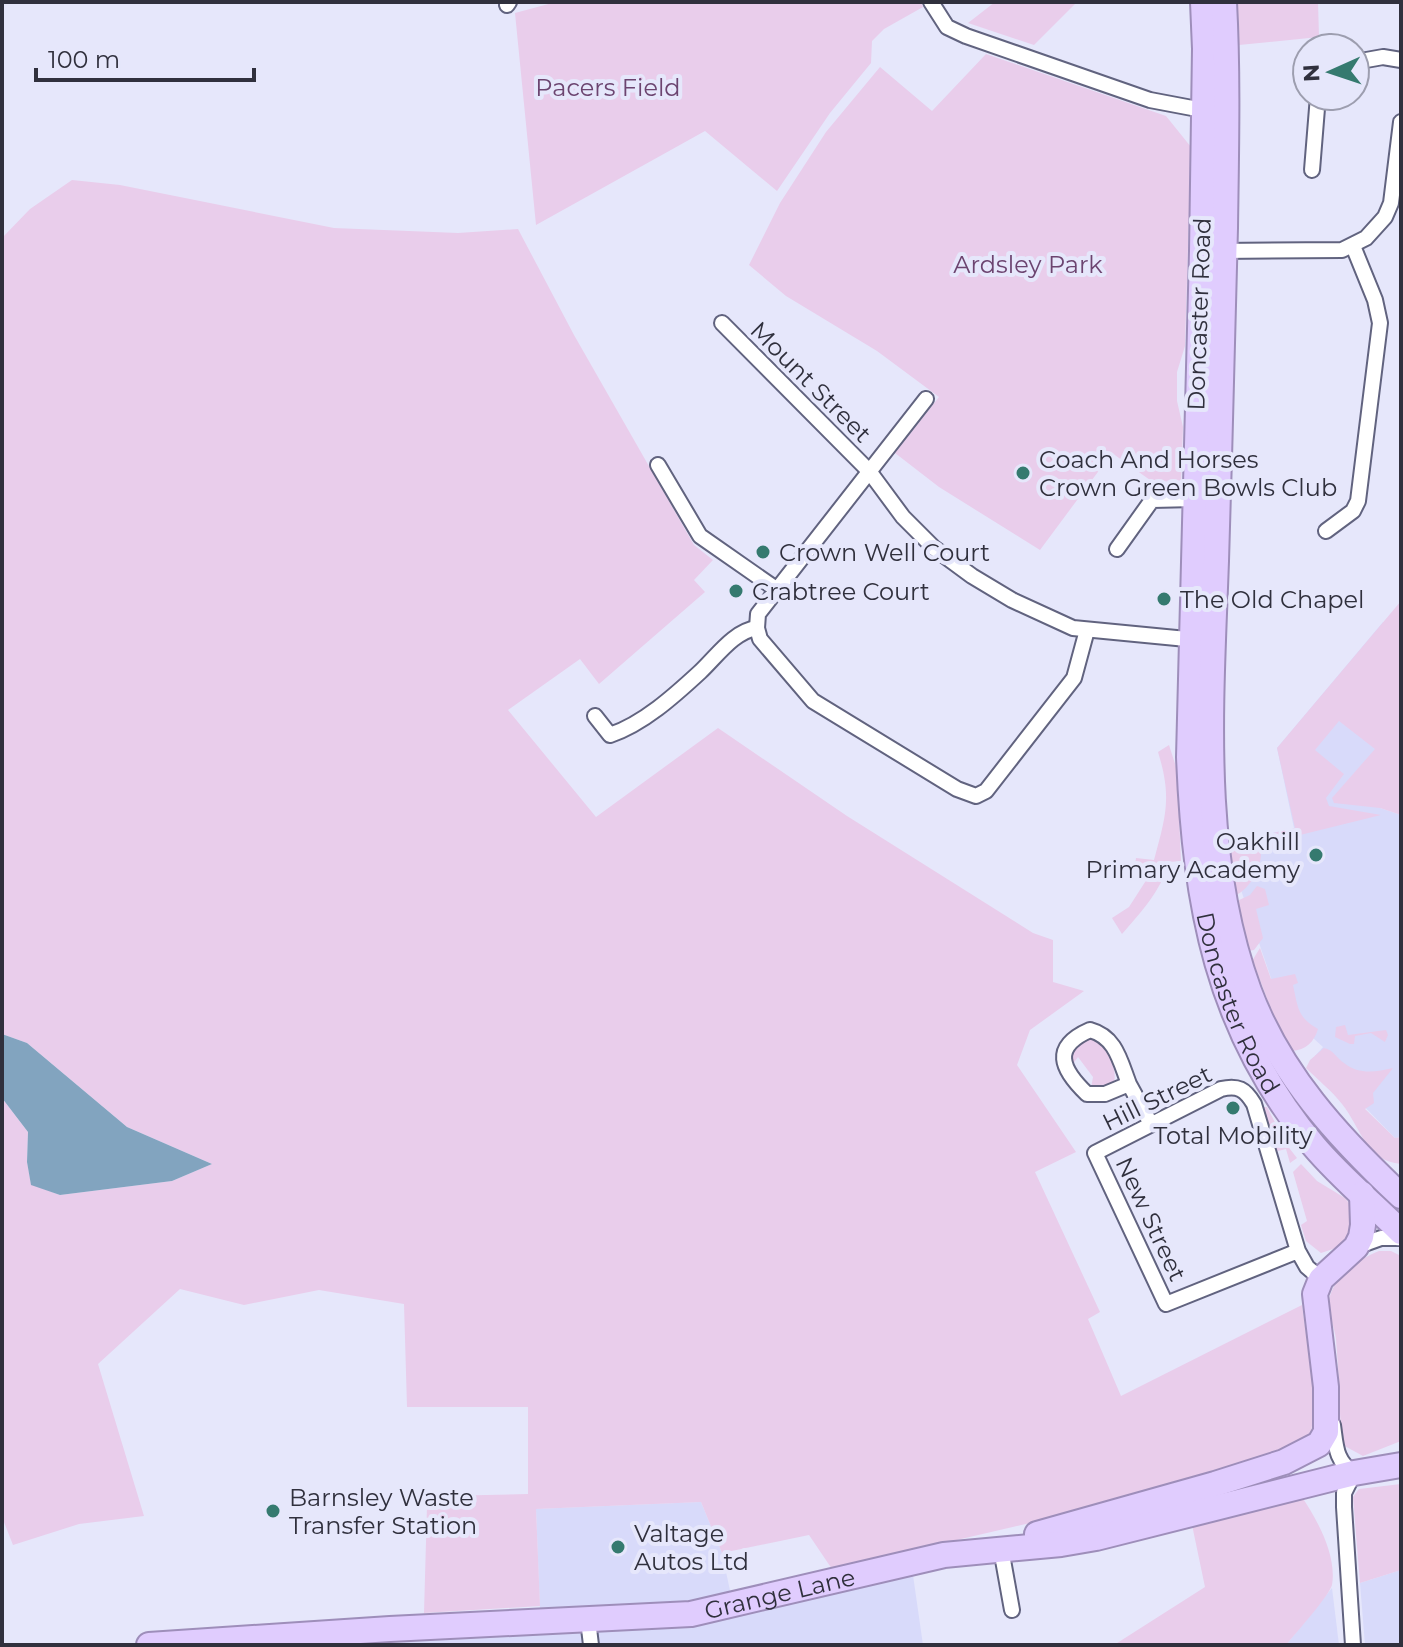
<svg xmlns="http://www.w3.org/2000/svg" width="1403" height="1647" viewBox="0 0 1403 1647" font-family="Montserrat,sans-serif">
	<style>
		.built { fill: #d8dafa }
		.green { fill: #e9cdeb }
		.water { fill: #82a4bf }
		.lines { fill: none; stroke-linecap: round; stroke-linejoin: round }
		.minor-casing { stroke: #61637f; stroke-width: 18 }
		.trunk-casing { stroke: #9e8eba; stroke-width: 28 }
		.minor { stroke: #fff; stroke-width: 14 }
		.trunk { stroke: #e0ccfe; stroke-width: 24 }
		.poi-dot { fill: #357a6f; stroke: #e6e7fb; stroke-width: 3 }
		.labels { text-anchor: middle; dominant-baseline: central; stroke-width: 8; stroke-linejoin: round; paint-order: stroke }
		.park-label { font-size: 24px; fill: #6c4470; stroke: #e6e7fb }
		.street-label { font-size: 24px; fill: #30303d; stroke: #e6e7fb }
		.poi-label { font-size: 24px; fill: #30303d; stroke: #e6e7fb; text-anchor: start }
	</style>
	<rect width="100%" height="100%" fill="#e6e7fb"/>
	<!-- built -->
	<g class="built">
		<polygon points="1383,622 1380,808 1401,815 1401,1137 1395,1138 1315,1056 1323,1047 1312,1037 1288,1028 1242,893 1229,843 1294,828 1277,748"/>
		<polygon points="701,1502 722,1553 732,1600 912,1568 923,1645 355,1645 541,1634 536,1509"/>
		<polygon points="1401,1570 1401,1645 1365,1645 1360,1583"/>
		<polygon points="1332,1588 1339,1645 1286,1645"/>
	</g>
	<!-- green -->
	<g class="green">
		<polygon points="556,2 921,2 923,7 884,29 872,41 871,63 830,113 777,191 705,131 536,225 515,13"/>
		<polygon points="995,2 1077,2 1034,45 968,23"/>
		<polygon points="1236,2 1318,2 1319,37 1239,45"/>
		<polygon points="986,54 1166,116 1191,147 1185,346 1177,372 1177,401 1183,427 1181,483 1150,480 1112,453 1040,550 939,487 895,453 939,397 877,351 786,296 749,265 780,203 826,132 880,67 932,111"/>
		<polygon points="72,180 120,185 334,228 458,233 518,229 574,335 694,545 713,560 694,580 705,592 599,684 580,659 508,710 596,817 718,728 847,816 1033,933 1053,940 1053,982 1084,991 1030,1030 1017,1065 1076,1152 1035,1172 1100,1312 1088,1319 1121,1396 1302,1305 1315,1398 1311,1434 1286,1452 1129,1500 832,1569 809,1535 722,1553 701,1502 536,1509 540,1606 424,1613 427,1506 439,1496 528,1494 528,1407 407,1407 404,1304 319,1290 244,1305 180,1289 98,1364 144,1516 79,1524 13,1545 2,1517 2,1098 28,1132 27,1162 31,1184 60,1195 172,1181 212,1164 127,1127 27,1043 2,1034 2,238 30,209"/>
		<path d="M 1401,601 L 1401,815 L 1380,808 L 1334,803 L 1332,798 L 1375,749 L 1339,721 L 1315,750 L 1344,774 L 1326,798 L 1329,806 L 1381,815 L 1300,835 L 1297,842 L 1261,852 C 1262,866 1250,889 1236,895 L 1229,843 L 1295,828 L 1277,748 Z"/>
		<path d="M 1169,745 L 1177,770 L 1181,861 L 1169,862 C 1161,891 1141,912 1122,934 L 1112,918 L 1129,907 L 1147,879 L 1135,865 L 1136,858 L 1154,860 C 1166,816 1172,797 1158,752 Z"/>
		<polygon points="1257,886 1265,889 1269,905 1256,909 1263,938 1254,950 1248,951 1237,901 1250,895"/>
		<path d="M 1260,948 L 1271,979 L 1295,974 L 1298,983 L 1293,985 C 1298,1007 1297,1017 1318,1029 C 1314,1042 1306,1050 1292,1051 C 1273,1023 1266,991 1252,961 Z"/>
		<polygon points="1345,1025 1348,1035 1386,1030 1388,1035 1385,1042 1371,1033 1355,1036 1354,1044 1350,1044 1335,1037 1336,1027"/>
		<path d="M 1093,1036 L 1104,1042 C 1111,1058 1130,1098 1091,1088 L 1093,1077 L 1078,1057 L 1072,1065 L 1069,1058 L 1077,1042 Z"/>
		<path d="M 1324,1048 C 1334,1050 1336,1058 1344,1063 C 1359,1075 1376,1072 1393,1068 L 1373,1093 L 1374,1103 L 1365,1109 L 1395,1138 L 1401,1137 L 1401,1164 C 1366,1161 1361,1128 1342,1104 C 1332,1091 1318,1080 1306,1068 L 1310,1060 Z"/>
		<polygon points="1288,1085 1387,1195 1386,1208 1335,1160 1280,1089"/>
		<polygon points="1262,1107 1267,1107 1286,1144 1297,1158 1290,1163 1286,1149 1278,1151 1274,1147"/>
		<polygon points="1301,1164 1317,1181 1345,1198 1352,1207 1352,1232 1339,1247 1321,1253 1306,1241 1301,1225 1307,1221 1293,1172"/>
		<path d="M 1379,1251 L 1391,1251 L 1401,1256 L 1401,1441 L 1363,1456 L 1341,1444 C 1340,1409 1339,1374 1336,1339 C 1334,1324 1326,1311 1330,1296 C 1336,1275 1360,1258 1379,1251 Z"/>
		<polygon points="1401,1484 1401,1570 1360,1583 1353,1497 1359,1489"/>
		<path d="M 1302,1497 C 1318,1521 1337,1556 1332,1585 C 1329,1596 1295,1634 1286,1645 L 1114,1645 L 1205,1587 L 1191,1520 Z"/>
	</g>
	<!-- water -->
	<polygon class="water" points="2,1034 27,1043 127,1127 212,1164 172,1181 60,1195 31,1185 27,1162 28,1132 2,1098"/>
	<g class="lines">
		<!-- minor casing -->
		<g class="minor-casing">
			<g id="minor">
				<polyline points="931,2 947,27 966,36 1150,100 1208,111"/>
				<polyline points="507,5 509,2"/>
				<polyline points="1355,62 1383,57 1401,60"/>
				<polyline points="1312,170 1318,96"/>
				<polyline points="1218,251 1342,250 1366,238 1385,217 1391,203 1401,122"/>
				<polyline points="722,323 869,471 903,517 934,548 972,576 1012,600 1073,628 1197,640"/>
				<polyline points="926,399 758,614 757,628 760,639 813,701 957,789 976,796 986,791 1074,678 1087,630"/>
				<polyline points="658,465 700,536 776,589"/>
				<polyline points="1326,531 1353,511 1358,501 1380,323 1375,300 1353,246"/>
				<polyline points="1117,549 1152,500 1195,499"/>
				<path d="M 595,716 L 610,735 C 643,724 674,696 700,672 C 717,656 734,631 757,628"/>
				<path d="M 1129,1084 C 1120,1061 1116,1037 1090,1030 C 1051,1047 1061,1069 1087,1094 L 1105,1094 L 1129,1084 L 1151,1124"/>
				<polyline points="1356,1247 1381,1238 1401,1238"/>
				<path d="M 1298,1251 L 1166,1304 L 1095,1153 L 1221,1089 C 1238,1085 1245,1089 1254,1104 L 1298,1251 L 1307,1267 L 1321,1279"/>
				<path d="M 1333,1425 C 1336,1445 1335,1461 1354,1473 L 1344,1493 L 1344,1507 L 1353,1645"/>
				<polyline points="1001,1549 1012,1610"/>
				<polyline points="588,1620 591,1645"/>
			</g>
		</g>
		<!-- trunk casing -->
		<g class="trunk-casing">
			<g id="trunk">
				<path id="s1" d="M 1203,2 L 1205,49 L 1202,251 L 1189,757 C 1195,904 1217,1030 1314,1146 C 1340,1177 1372,1203 1401,1232"/>
				<path d="M 1224,2 C 1228,77 1226,153 1225,228 C 1223,339 1219,450 1216,561 C 1211,703 1199,855 1249,991 C 1280,1074 1338,1137 1401,1196"/>
				<polyline points="1037,1534 1215,1484 1284,1462 1319,1444 1326,1432 1326,1387 1315,1294 1321,1279 1356,1247 1361,1237 1363,1225 1362,1194"/>
				<path id="s2" d="M 149,1645 L 390,1629 L 691,1614 L 944,1555 L 1061,1544 L 1096,1538 L 1354,1473 L 1401,1465"/>
			</g>
		</g>
		<!-- minor -->
		<use href="#minor" class="minor"/>
		<!-- trunk -->
		<use href="#trunk" class="trunk"/>
	</g>
	<!-- markers -->
	<g class="poi-dot">
		<circle cx="1023" cy="473" r="8"/>
		<circle cx="763" cy="552" r="8"/>
		<circle cx="736" cy="591" r="8"/>
		<circle cx="1164" cy="599" r="8"/>
		<circle cx="1316" cy="855" r="8"/>
		<circle cx="1233" cy="1108" r="8"/>
		<circle cx="273" cy="1511" r="8"/>
		<circle cx="618" cy="1547" r="8"/>
	</g>
	<g class="labels">
		<!-- park labels -->
		<g class="park-label">
			<text x="608" y="87">Pacers Field</text>
			<text x="1028" y="264">Ardsley Park</text>
		</g>
		<!-- street labels -->
		<g class="street-label">
			<text transform="translate(1199 314) rotate(-88)">Doncaster Road</text>
			<text transform="translate(811 382) rotate(45)">Mount Street</text>
			<text stroke="none"><textPath href="#s1" startOffset="1008">Doncaster Road</textPath></text>
			<text transform="translate(1157 1098) rotate(-26)">Hill Street</text>
			<text transform="translate(1151 1219) rotate(65)">New Street</text>
			<text stroke="none"><textPath href="#s2" startOffset="634">Grange Lane</textPath></text>
		</g>
		<!-- poi labels -->
		<g class="poi-label">
			<text x="1039" y="459">Coach And Horses<tspan x="1039" dy="28">Crown Green Bowls Club</tspan></text>
			<text x="779" y="552">Crown Well Court</text>
			<text x="752" y="591">Crabtree Court</text>
			<text x="1180" y="599">The Old Chapel</text>
			<text x="1300" y="841" text-anchor="end">Oakhill<tspan x="1300" dy="28">Primary Academy</tspan></text>
			<text x="1233" y="1135" text-anchor="middle">Total Mobility</text>
			<text x="289" y="1497">Barnsley Waste<tspan x="289" dy="28">Transfer Station</tspan></text>
			<text x="634" y="1533">Valtage<tspan x="634" dy="28">Autos Ltd</tspan></text>
		</g>
	</g>
	<!-- border -->
	<rect width="1403" height="1647" fill="none" stroke="#30303d" stroke-width="8"/>
	<!-- north arrow -->
	<g transform="translate(1331 72) rotate(267)"><circle r="38" fill="#e6e7fb" stroke="#9d9eaf" stroke-width="2"/>
	<path d="M0-6L14 30L0 20L-14 30Z" fill="#357a6f"/>
	<text y="-12" font-size="22" font-weight="bold" text-anchor="middle" fill="#30303d">N</text>
	</g>
	<!-- scale -->
	<path d="M36 68v12h218v-12" fill="none" stroke="#30303d" stroke-width="4"/>
	<text x="48" y="68" font-size="24" fill="#30303d" stroke="#e6e7fb" stroke-width="6" paint-order="stroke">100 m</text>
</svg>
